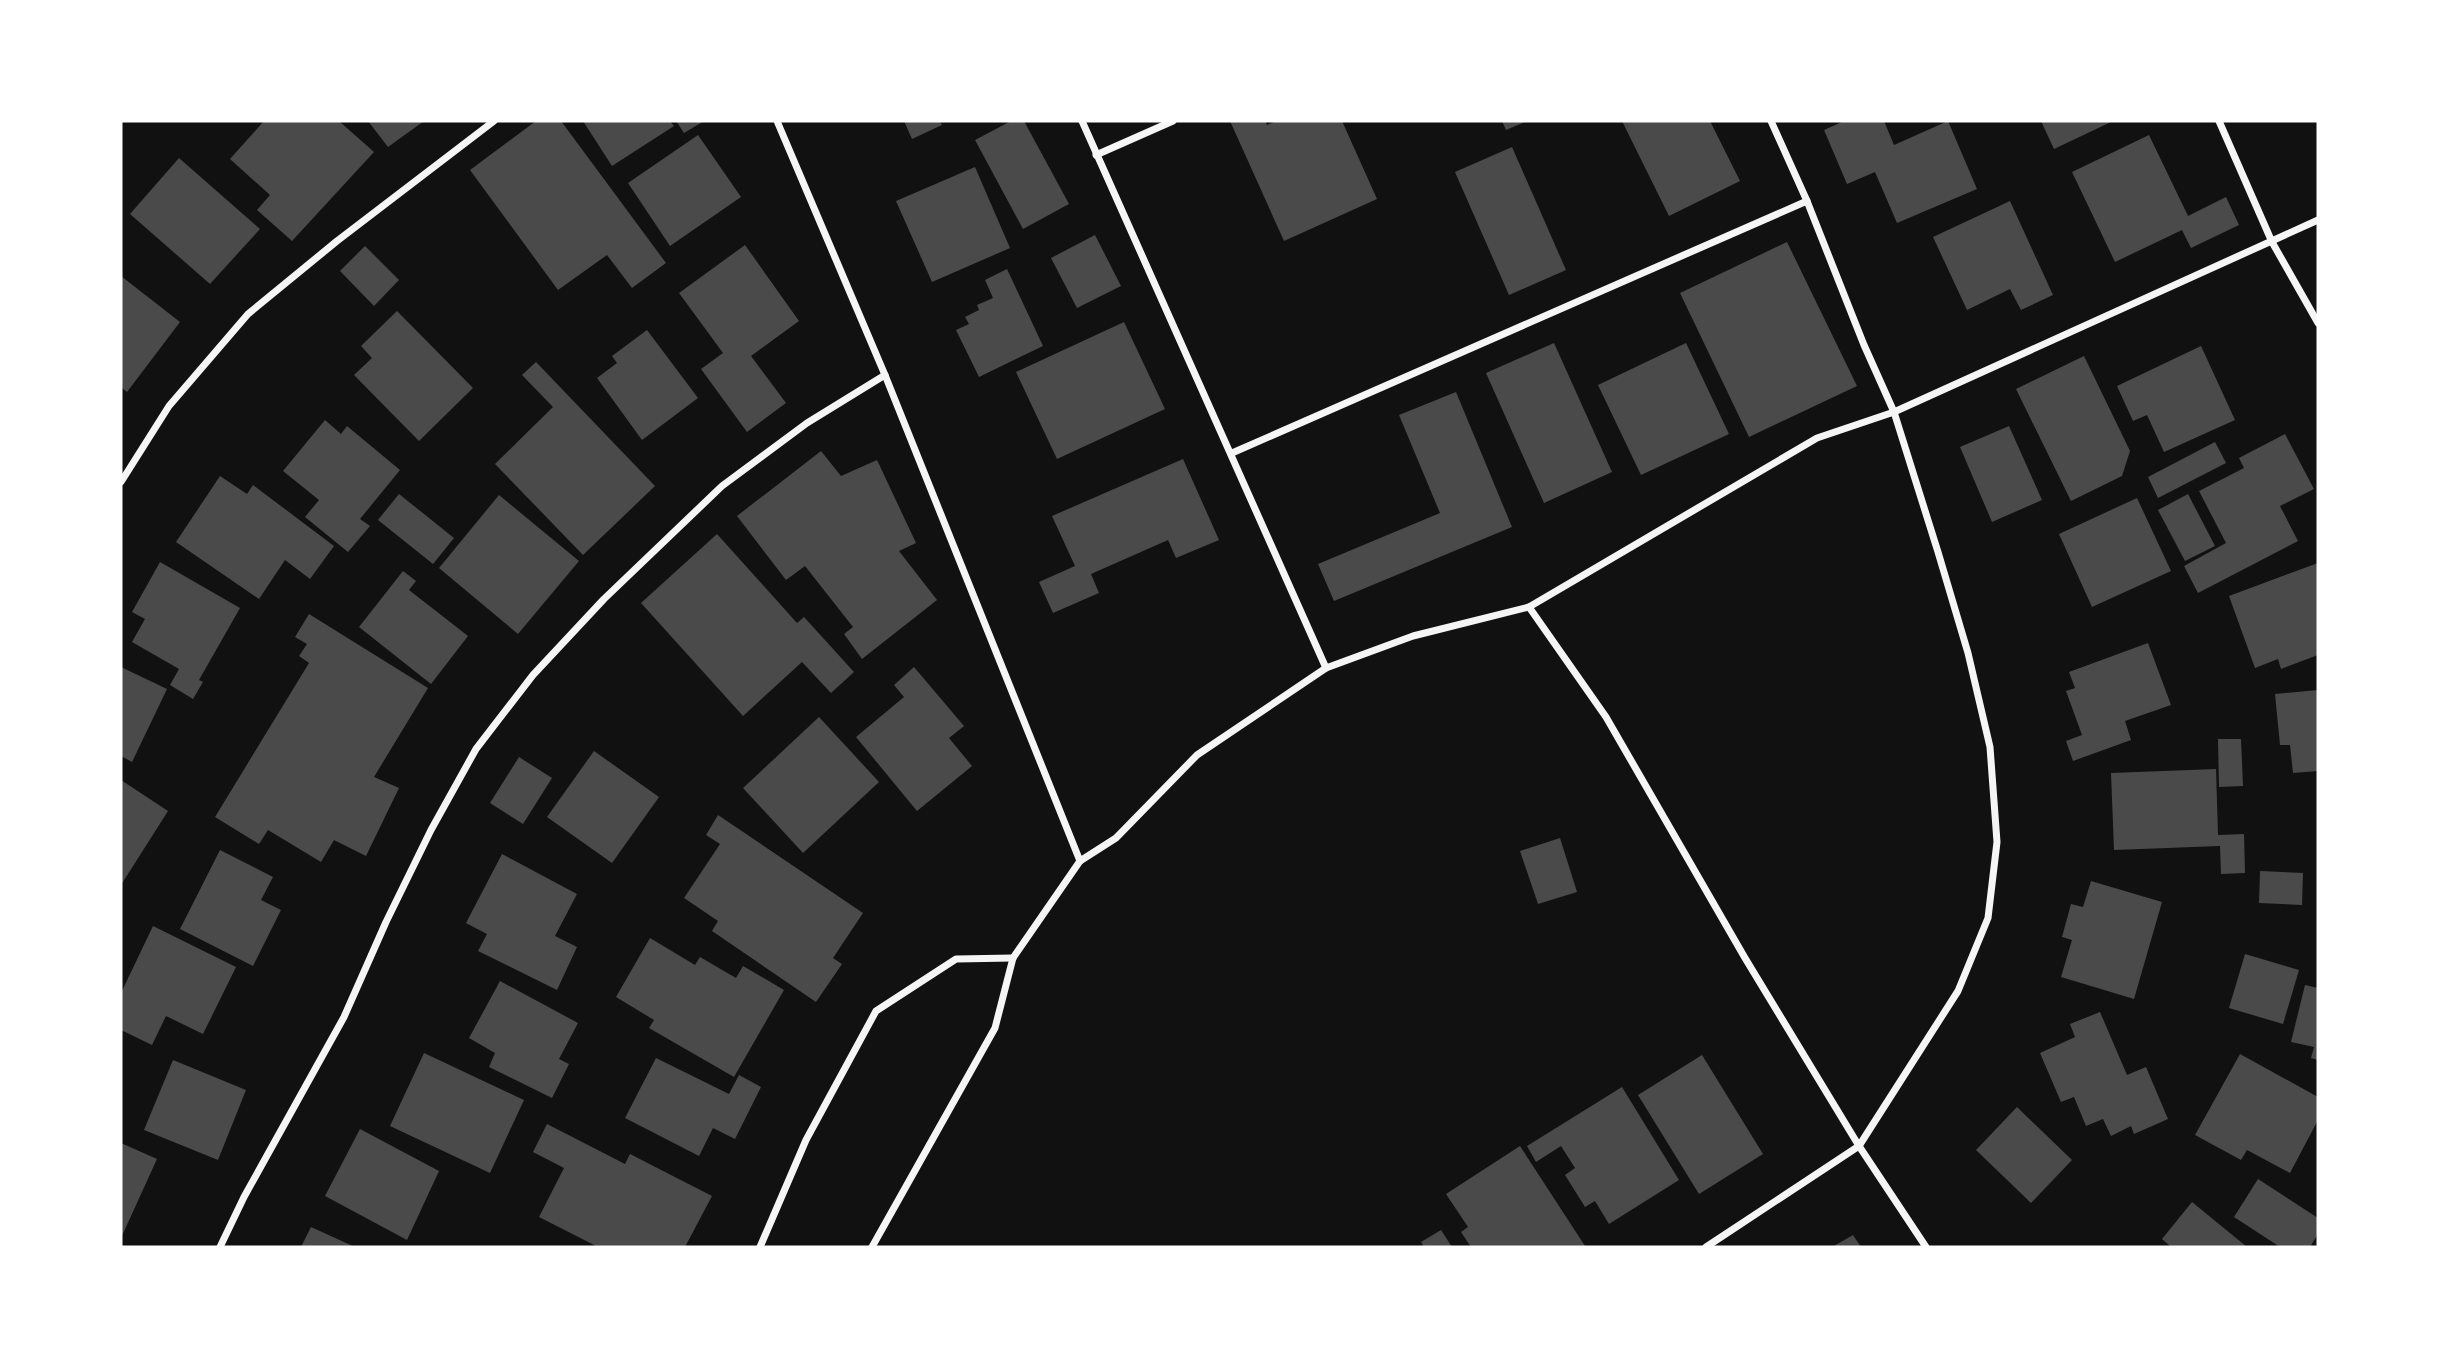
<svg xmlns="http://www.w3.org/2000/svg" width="2439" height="1368" viewBox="0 0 2439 1368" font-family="Cabin,sans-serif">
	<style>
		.building { fill: #4a4a4a }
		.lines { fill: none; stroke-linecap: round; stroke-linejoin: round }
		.minor { stroke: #f5f5f5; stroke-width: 7 }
	</style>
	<rect width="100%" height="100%" fill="#111"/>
	<!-- building -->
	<g class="building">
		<polygon points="264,121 339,121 374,152 292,241 257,210 270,195 230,159"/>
		<polygon points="368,121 424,121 388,147"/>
		<polygon points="536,121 561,121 666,263 632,288 607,255 558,290 470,170"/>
		<polygon points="583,121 670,121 674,126 612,166"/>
		<polygon points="676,121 704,121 684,133"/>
		<polygon points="904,121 940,121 942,125 912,139"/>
		<polygon points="1011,121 1024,121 1069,204 1023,229 975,140"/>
		<polygon points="1230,121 1265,121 1267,125 1276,121 1342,121 1377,199 1284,241"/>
		<polygon points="1502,121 1527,121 1506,130"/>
		<polygon points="1622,121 1710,121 1740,181 1669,216"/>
		<polygon points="1844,121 1884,121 1894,145 1948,121 1977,189 1897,223 1875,172 1847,184 1824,130"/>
		<polygon points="2041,121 2113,121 2054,149"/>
		<polygon points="698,135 741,197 670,246 628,183"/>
		<polygon points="2149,135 2188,216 2226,197 2239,225 2191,248 2182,230 2115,262 2072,172"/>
		<polygon points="1512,147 1566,270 1509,295 1455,172"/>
		<polygon points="179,158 260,229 210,284 130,214"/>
		<polygon points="975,167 1010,248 932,282 896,201"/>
		<polygon points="2010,201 2053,295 2021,310 2010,289 1967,310 1933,237"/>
		<polygon points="1095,235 1121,286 1077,308 1051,258"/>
		<polygon points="1787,242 1857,386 1749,437 1680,293"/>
		<polygon points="745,245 799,321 751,356 786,403 747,432 701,369 723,353 679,293"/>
		<polygon points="365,246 399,280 374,306 340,271"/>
		<polygon points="1007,269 1043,346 979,377 956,330 969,324 965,317 979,310 977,305 993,298 985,280"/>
		<polygon points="121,276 180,322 127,392 121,387"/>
		<polygon points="397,311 473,388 419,441 354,375 372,358 361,346"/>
		<polygon points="1124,322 1165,409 1057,459 1016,372"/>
		<polygon points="647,330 698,398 642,440 597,378 617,363 612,356"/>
		<polygon points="1554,343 1612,472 1544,503 1486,373"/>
		<polygon points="1686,343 1729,434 1641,475 1598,385"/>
		<polygon points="2201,346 2235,420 2164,452 2147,415 2133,421 2117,386"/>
		<polygon points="2084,356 2130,451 2122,476 2071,501 2016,389"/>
		<polygon points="536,362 655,486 583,555 495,464 553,407 522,375"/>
		<polygon points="1456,392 1512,527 1334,601 1318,564 1440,513 1399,415"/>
		<polygon points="325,420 341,434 347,426 400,470 360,519 370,526 348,552 305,517 319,500 283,471"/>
		<polygon points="2009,426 2042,500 1992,522 1960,447"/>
		<polygon points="2285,434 2314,489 2280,506 2298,541 2198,593 2184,566 2226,543 2199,491 2244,468 2239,458"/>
		<polygon points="2215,442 2226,463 2158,498 2148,477"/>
		<polygon points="821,451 841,476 877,460 916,543 899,551 937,600 862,659 844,634 853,627 805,566 786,580 737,516"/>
		<polygon points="1183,459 1219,540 1176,558 1168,540 1091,574 1099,593 1053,613 1039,582 1075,566 1052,516"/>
		<polygon points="220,476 247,494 253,485 334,546 310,579 285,560 259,599 176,542"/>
		<polygon points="399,494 454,538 433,564 378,520"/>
		<polygon points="2188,494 2215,546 2185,561 2158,510"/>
		<polygon points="499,495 579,561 518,634 439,568"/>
		<polygon points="2137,498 2171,571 2092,607 2059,534"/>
		<polygon points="717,534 797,623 804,617 854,672 831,693 802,662 743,716 641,603"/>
		<polygon points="160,562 240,608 199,680 203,682 193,699 170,685 179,669 132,642 145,619 132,612"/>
		<polygon points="2318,563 2318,655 2281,669 2278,659 2255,668 2229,596"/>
		<polygon points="403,571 416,581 409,590 468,636 431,684 359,627"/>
		<polygon points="309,614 428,688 374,777 399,788 366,856 334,840 321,862 268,830 259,844 215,817 309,663 299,656 307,644 295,637"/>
		<polygon points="2148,643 2171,705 2125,721 2131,740 2073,761 2066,741 2082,735 2066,691 2075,688 2069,672"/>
		<polygon points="121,667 167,689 132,762 121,756"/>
		<polygon points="914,667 964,726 949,738 972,766 917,811 856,737 904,697 894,685"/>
		<polygon points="2318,690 2318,771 2293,773 2290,745 2280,745 2275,694"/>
		<polygon points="819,717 879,782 803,853 743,788"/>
		<polygon points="2218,739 2241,739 2243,786 2219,787"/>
		<polygon points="594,751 659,797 612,863 547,817"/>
		<polygon points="519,757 552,778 523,824 490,803"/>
		<polygon points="2216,769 2218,835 2244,834 2245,873 2221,874 2220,846 2114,850 2111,773"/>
		<polygon points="121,780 168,811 121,885"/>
		<polygon points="718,815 863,913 833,958 842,964 816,1002 712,931 718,921 684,898 720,844 706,835"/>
		<polygon points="1560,838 1577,892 1538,904 1520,851"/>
		<polygon points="220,850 273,877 261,900 281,910 253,966 180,929"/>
		<polygon points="502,854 577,894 555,936 577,947 557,990 478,951 487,934 466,923"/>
		<polygon points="2260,871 2303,873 2302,905 2259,903"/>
		<polygon points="2091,881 2162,902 2134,999 2061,977 2072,940 2062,937 2071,904 2083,907"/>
		<polygon points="153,926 236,967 203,1034 166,1016 152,1045 121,1030 121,993"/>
		<polygon points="650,938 695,965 700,957 736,978 743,966 784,990 734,1077 649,1028 654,1020 616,997"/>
		<polygon points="2245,954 2299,970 2283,1024 2229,1008"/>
		<polygon points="500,981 578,1023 559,1059 569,1064 552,1098 489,1067 495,1053 469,1038"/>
		<polygon points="2305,985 2318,988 2318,1060 2311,1058 2314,1047 2291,1042"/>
		<polygon points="2100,1012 2127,1075 2146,1067 2168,1119 2134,1134 2131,1126 2111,1136 2103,1119 2086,1126 2074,1097 2061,1102 2040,1053 2075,1037 2070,1024"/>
		<polygon points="424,1053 524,1100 490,1173 390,1126"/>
		<polygon points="2240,1054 2318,1097 2318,1120 2290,1173 2247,1150 2241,1160 2195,1135"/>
		<polygon points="1702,1055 1763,1154 1699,1194 1638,1095"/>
		<polygon points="656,1058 729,1094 739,1075 761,1087 735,1139 713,1128 699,1156 625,1118"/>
		<polygon points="173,1060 246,1090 218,1160 144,1130"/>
		<polygon points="1622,1087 1679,1180 1609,1224 1595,1201 1585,1207 1565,1175 1575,1168 1561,1146 1536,1162 1527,1146"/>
		<polygon points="2017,1107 2072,1160 2031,1203 1976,1150"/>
		<polygon points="547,1124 625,1164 630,1154 712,1196 685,1247 598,1247 539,1217 564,1168 533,1152"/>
		<polygon points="360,1129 439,1171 407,1240 325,1196"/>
		<polygon points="121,1143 157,1159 121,1238"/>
		<polygon points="1520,1146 1585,1246 1583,1247 1471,1247 1461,1232 1468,1227 1446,1194"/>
		<polygon points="2258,1179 2318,1218 2318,1234 2310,1247 2280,1247 2234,1217"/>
		<polygon points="2192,1202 2247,1247 2171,1247 2162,1239"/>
		<polygon points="311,1227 355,1247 301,1247"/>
		<polygon points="1441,1230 1452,1247 1424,1247 1421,1242"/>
		<polygon points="1853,1235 1861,1247 1832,1247"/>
	</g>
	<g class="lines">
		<!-- minor -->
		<g class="minor">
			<polyline points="777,121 885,375 1080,861"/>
			<polyline points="1082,121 1326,668"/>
			<polyline points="2219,121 2272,242 2318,323"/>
			<polyline points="1096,155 1173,121"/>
			<polyline points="1232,453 1807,201"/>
			<polyline points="121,482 169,406 248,314 337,241 494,121"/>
			<polyline points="1529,607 1606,717 1745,958 1859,1146 1926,1247"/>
			<polyline points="220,1247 244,1197 344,1017 386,922 431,830 476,749 533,675 604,599 722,486 807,423 885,375"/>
			<polyline points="760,1247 806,1140 876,1011 956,959 1013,958"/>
			<polyline points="872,1247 995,1028 1013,958 1080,861 1116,838 1197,755 1326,668 1413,636 1529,607 1817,438 1894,412 2318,220"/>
			<polyline points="1706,1247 1859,1146 1958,991 1988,918 1997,842 1990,747 1968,653 1938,552 1894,412 1864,345 1807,201 1771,121"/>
		</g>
	</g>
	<!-- border -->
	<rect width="2439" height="1368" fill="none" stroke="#ffffff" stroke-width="245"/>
</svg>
